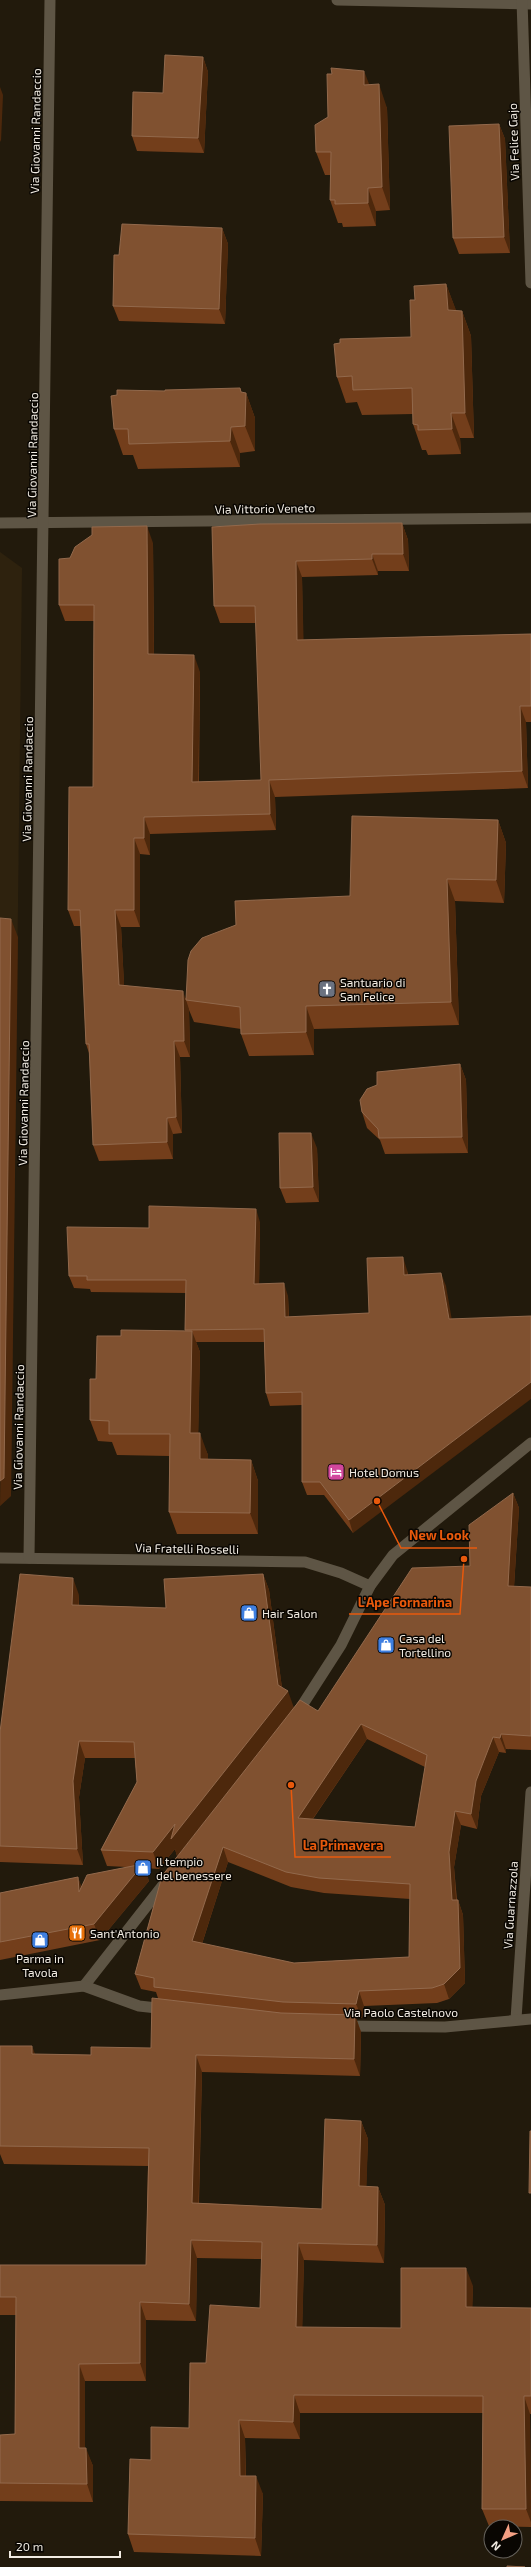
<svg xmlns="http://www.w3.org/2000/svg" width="531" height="2567" viewBox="0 0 531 2567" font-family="'Exo 2',sans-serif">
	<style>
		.built { fill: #2e220e }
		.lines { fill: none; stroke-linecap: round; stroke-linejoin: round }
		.minor { stroke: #5e5545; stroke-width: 11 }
		.wall { fill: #733e1b; fill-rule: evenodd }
		.shaded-wall { fill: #4d280c }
		.building { fill: #805130; stroke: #92694c; fill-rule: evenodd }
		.labels { text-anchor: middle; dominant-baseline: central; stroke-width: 3; stroke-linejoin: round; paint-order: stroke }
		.street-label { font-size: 12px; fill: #f1ebe2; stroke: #090602 }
		.poi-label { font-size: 12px; fill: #f1ebe2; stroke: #090602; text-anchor: start }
		.leader { fill: none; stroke: #e8590c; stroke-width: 1.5 }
		.callout-dot { fill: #e8590c; stroke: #090602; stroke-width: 1.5 }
		.callout-label { font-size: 13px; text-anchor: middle; font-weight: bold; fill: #e8590c; stroke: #090602; stroke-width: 3; stroke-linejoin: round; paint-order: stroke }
	</style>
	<rect width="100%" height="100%" fill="#221a0c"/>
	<!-- built -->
	<polygon class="built" points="0,552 22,568 11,1496 0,1506"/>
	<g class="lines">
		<!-- minor -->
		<g class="minor">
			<polyline points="337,0 531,4"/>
			<polyline points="522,0 531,283"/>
			<polyline points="0,523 531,518"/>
			<polyline points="0,1558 305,1562 341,1573 370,1586"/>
			<polyline points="29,1558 50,0"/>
			<polyline points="296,1715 341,1645 370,1586 393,1555 531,1443"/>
			<polyline points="84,1986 167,1880"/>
			<polyline points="0,1995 84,1986 139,2006 166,2009"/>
			<polyline points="516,2019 531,1792"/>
			<polyline points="344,2026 445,2027 531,2019"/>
		</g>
	</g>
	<!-- wall -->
	<g class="wall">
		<polygon points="203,57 208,72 204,153 137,151 132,136"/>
		<polygon points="369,84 387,108 390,210 376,211 376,226 343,227 342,223 338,223 330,200 330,175 325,175 316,152 328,117"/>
		<polygon points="499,124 505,139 510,253 459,254 453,238"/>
		<polygon points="222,228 228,244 225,324 119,321 113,306 119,255"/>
		<polygon points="446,284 456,311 462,311 471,336 474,438 460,438 461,454 428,455 426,450 422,450 413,424 413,414 362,415 357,402 346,403 337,377 411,337 415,300"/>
		<polygon points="165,391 246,393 255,418 255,451 240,453 240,467 138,469 133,455 123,455 114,429"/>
		<polygon points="402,523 408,540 409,571 378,571 378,575 302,577 303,640 531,634 531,722 526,722 528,788 275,797 276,830 150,834 150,855 140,854 140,927 121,927 124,985 186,998 350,896 498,820 506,843 504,903 455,901 459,1025 314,1029 314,1055 249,1056 241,1034 241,1029 194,1022 189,1010 190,1057 180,1057 182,1133 173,1134 173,1159 99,1161 93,1145 90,1056 86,1044 81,926 74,926 68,910 93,787 94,621 65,621 59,605 70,558 153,543 154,655 200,672 199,782 261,780 256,623 220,623 214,606 212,527"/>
		<polygon points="460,1064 466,1080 468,1153 385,1154 380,1140 367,1128 362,1112"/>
		<polygon points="317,1148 319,1202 286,1203 280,1188"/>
		<polygon points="260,1222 259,1284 288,1296 289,1317 369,1313 407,1270 408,1275 446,1286 353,1533 324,1495 307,1495 302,1482 302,1405 270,1406 266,1393 264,1342 196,1342 200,1352 198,1433 208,1455 208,1459 251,1460 258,1481 258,1534 177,1534 169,1512 169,1456 117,1455 112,1442 98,1441 90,1420 96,1379 121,1336 185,1331 186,1293 91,1292 90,1289 74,1288 69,1276 149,1228"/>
		<path d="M 513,1493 L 519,1508 L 514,1587 L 531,1587 L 531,1750 L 506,1749 L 506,1753 L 499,1752 L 481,1796 L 477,1829 L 461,1825 L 454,1867 L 457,1900 L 458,1900 L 463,1915 L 465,1983 L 449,1999 L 437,2003 L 364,2006 L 362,2018 L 356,2018 L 361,2032 L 360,2076 L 202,2072 L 199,2203 L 322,2209 L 361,2121 L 368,2139 L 366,2187 L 378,2187 L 385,2205 L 384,2263 L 304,2260 L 302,2328 L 401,2328 L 473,2286 L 472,2308 L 531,2308 L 531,2414 L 530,2414 L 531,2527 L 489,2526 L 482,2509 L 483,2413 L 300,2413 L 300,2439 L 245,2438 L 246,2476 L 263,2494 L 261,2556 L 134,2552 L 128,2534 L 151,2460 L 189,2428 L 206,2363 L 260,2308 L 262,2259 L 197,2258 L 196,2321 L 146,2320 L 146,2381 L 85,2381 L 85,2448 L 93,2466 L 93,2502 L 0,2501 L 0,2435 L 15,2434 L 16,2315 L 0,2315 L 0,2265 L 146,2265 L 148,2166 L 4,2164 L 0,2154 L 0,2046 L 35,2054 L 91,2055 L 151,2048 L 158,1998 L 156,1992 L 141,1989 L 135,1974 L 162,1876 L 318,1711 L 470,1566 ZM 367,1739 L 425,1767 L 415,1827 L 313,1819 ZM 228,1862 L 291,1887 L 324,1893 L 410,1899 L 409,1957 L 294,1963 L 202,1944 Z"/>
		<polygon points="263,1574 269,1590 282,1688 294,1708 177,1856 175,1849 159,1869 144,1868 149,1881 100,1940 0,1960 0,1893 78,1877 81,1887 127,1867 107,1866 101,1850 137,1782 135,1758 85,1758 79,1797 83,1865 0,1862 0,1732 79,1595 79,1605 166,1608"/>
	</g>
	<!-- shaded-wall -->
	<g class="shaded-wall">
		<polygon points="203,57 208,72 204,153 198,138"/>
		<polygon points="364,71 373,94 364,85"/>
		<polygon points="379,84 387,108 390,210 382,187"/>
		<polygon points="0,87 3,95 1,142 0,140"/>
		<polygon points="499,124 505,139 510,253 504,237"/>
		<polygon points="368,188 376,211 376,226 368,203"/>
		<polygon points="222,228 228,244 225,324 219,309"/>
		<polygon points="446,284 456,310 457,336 448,310"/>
		<polygon points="462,311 471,336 474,438 465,413"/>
		<polygon points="240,388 246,403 246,393 255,418 255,451 245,426"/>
		<polygon points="451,413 460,438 461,454 452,429"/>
		<polygon points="231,427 240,453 240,467 230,441"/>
		<polygon points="402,523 408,540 409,571 403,554"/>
		<polygon points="147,526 153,543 154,671 148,654"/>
		<polygon points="372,554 378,571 378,575 372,559"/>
		<polygon points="296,561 302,577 304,657 297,640"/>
		<polygon points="194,655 200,672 198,798 192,782"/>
		<polygon points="520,706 526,722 528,788 522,771"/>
		<polygon points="269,780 275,797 276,830 270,814"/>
		<polygon points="144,817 150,834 150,855 144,838"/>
		<polygon points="498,820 506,843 504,903 496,880"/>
		<polygon points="134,838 140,854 140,927 134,910"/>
		<polygon points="447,879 455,901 459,1025 451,1002"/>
		<polygon points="115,910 121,927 125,1001 119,985"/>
		<polygon points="11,919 18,937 11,1496 0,1506"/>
		<polygon points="183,991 189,1009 190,1057 184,1041"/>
		<polygon points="306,1006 314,1029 314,1055 306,1032"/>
		<polygon points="174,1041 180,1057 182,1133 176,1117"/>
		<polygon points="460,1064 466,1080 468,1153 462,1137"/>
		<polygon points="167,1118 173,1134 173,1159 167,1142"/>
		<polygon points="311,1133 317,1148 319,1202 313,1187"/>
		<polygon points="256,1209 260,1222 259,1296 254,1284"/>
		<polygon points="403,1257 407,1270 408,1288 404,1275"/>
		<polygon points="441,1273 446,1286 454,1332 449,1319"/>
		<polygon points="284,1283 288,1296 289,1329 285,1317"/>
		<polygon points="192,1331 200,1352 198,1455 190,1433"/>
		<polygon points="531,1382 531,1399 353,1533 349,1520"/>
		<polygon points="200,1433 208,1455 208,1481 200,1459"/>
		<polygon points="251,1460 258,1481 258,1534 250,1513"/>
		<polygon points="513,1493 519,1508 513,1601 508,1586"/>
		<polygon points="263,1574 269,1590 283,1696 288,1691 294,1708 177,1856 175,1849 159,1869 153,1852 278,1685"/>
		<polygon points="73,1578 79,1595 78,1621 72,1605"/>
		<polygon points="361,1724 367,1739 303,1833 298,1818"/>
		<polygon points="501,1734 506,1749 506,1753 500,1738"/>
		<polygon points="493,1737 499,1752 481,1796 477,1829 471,1814 476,1781"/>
		<polygon points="79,1741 85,1758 79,1797 83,1865 77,1849 73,1781"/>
		<polygon points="455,1811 461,1825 454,1867 457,1915 452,1900 449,1852"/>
		<polygon points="223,1847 228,1862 198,1956 192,1941"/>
		<polygon points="143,1864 149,1881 100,1940 94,1924"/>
		<polygon points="78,1877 84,1894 79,1892"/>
		<polygon points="458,1900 463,1915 465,1983 449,1999 444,1984"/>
		<polygon points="359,1991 364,2006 362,2018 356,2004"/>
		<polygon points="355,2015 361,2032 360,2076 354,2059"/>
		<polygon points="32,2046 39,2064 32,2054"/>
		<polygon points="196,2055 202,2072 198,2220 192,2203"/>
		<polygon points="361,2121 368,2139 366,2204 359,2186"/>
		<polygon points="378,2187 385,2205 384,2263 377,2245"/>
		<polygon points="191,2240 197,2258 196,2321 189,2304"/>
		<polygon points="298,2243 304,2260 302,2345 296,2327"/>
		<polygon points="466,2268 473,2286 472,2325 466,2307"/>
		<polygon points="140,2302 146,2320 146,2381 140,2363"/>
		<polygon points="79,2364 85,2381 85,2466 79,2448"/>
		<polygon points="294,2395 300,2413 300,2439 293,2422"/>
		<polygon points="524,2396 530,2414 531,2522 526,2509"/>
		<polygon points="239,2420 245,2438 246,2494 240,2476"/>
		<polygon points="86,2448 93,2466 93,2502 87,2484"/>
		<polygon points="256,2476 263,2494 261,2556 255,2538"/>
	</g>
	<!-- building -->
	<g class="building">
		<polygon points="165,55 203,57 198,138 132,136 133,92 163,93"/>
		<polygon points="331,68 364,71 364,85 379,84 382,187 368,188 368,203 335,204 335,200 330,200 331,152 316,152 315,125 328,117 327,74 332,74"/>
		<polygon points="499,124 504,237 453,238 449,126"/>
		<polygon points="122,224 222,228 219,309 113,306 114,255 119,255"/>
		<polygon points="446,284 448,310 462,311 465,413 451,413 452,429 418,430 418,425 413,424 412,388 353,390 352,376 337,377 334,344 340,343 340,339 411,337 410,300 415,300 414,286"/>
		<polygon points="240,388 241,392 246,393 245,426 231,427 230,441 129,444 128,429 114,429 111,396 117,395 117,390 165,391 165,390"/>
		<polygon points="402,523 403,554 372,554 372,559 296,561 297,640 531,634 531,706 520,706 522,771 269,780 270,814 144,817 144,838 134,838 134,910 115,910 119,985 183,991 184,1041 174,1041 176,1117 167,1118 167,1142 93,1145 89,1044 86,1044 80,910 68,910 69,787 93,787 94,605 59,605 59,559 70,558 75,547 92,535 92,527 147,526 148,654 194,655 192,782 261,780 255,606 214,606 212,527 260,524"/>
		<polygon points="352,816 498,820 496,880 447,879 451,1002 306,1006 306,1032 241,1034 240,1007 186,1000 188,960 191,951 202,938 236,925 235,901 350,896"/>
		<polygon points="0,918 11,919 4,1478 0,1481"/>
		<polygon points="460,1064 462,1137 379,1138 378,1129 362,1112 360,1100 367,1089 377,1085 377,1072"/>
		<polygon points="279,1133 311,1133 313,1187 280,1188"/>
		<polygon points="149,1206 256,1209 254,1284 284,1283 285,1317 369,1313 367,1258 403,1257 404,1275 441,1273 449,1319 531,1316 531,1382 349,1520 320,1482 302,1482 302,1392 266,1393 264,1329 185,1330 186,1280 87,1280 87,1276 69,1276 67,1227 149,1228"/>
		<polygon points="121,1330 192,1331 190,1433 200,1433 200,1459 251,1460 250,1513 169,1512 170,1434 109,1434 109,1421 90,1420 90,1379 96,1379 97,1336 121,1336"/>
		<path d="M 513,1493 L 508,1586 L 531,1587 L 531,1736 L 501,1734 L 500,1738 L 493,1737 L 476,1781 L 471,1814 L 455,1811 L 449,1852 L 452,1900 L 458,1900 L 460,1968 L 444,1984 L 432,1988 L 359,1991 L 356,2004 L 283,2002 L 154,1987 L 154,1978 L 135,1974 L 162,1876 L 300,1700 L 318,1711 L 412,1568 L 470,1566 L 469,1525 ZM 361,1724 L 427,1755 L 415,1827 L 298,1818 ZM 223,1847 L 286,1872 L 319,1878 L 410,1884 L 409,1957 L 294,1963 L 192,1941 Z"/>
		<polygon points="20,1574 73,1578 72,1605 166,1608 164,1579 263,1574 278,1685 288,1691 171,1839 175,1824 153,1852 101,1850 137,1782 134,1742 79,1741 73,1781 77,1849 0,1846 0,1732"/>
		<polygon points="143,1864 94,1924 0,1942 0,1893 78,1877 79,1892 87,1875"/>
		<polygon points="152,1998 281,2013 355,2015 354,2059 196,2055 192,2203 322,2209 325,2119 361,2121 359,2186 378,2187 377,2245 298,2243 296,2327 401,2328 401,2268 466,2268 466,2307 531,2308 531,2396 524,2396 526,2509 482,2509 483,2396 294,2395 293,2422 239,2420 240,2476 256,2476 255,2538 128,2534 130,2459 151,2460 151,2427 189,2428 190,2363 206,2363 210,2305 260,2308 262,2242 191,2240 189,2304 140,2302 140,2363 79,2364 79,2448 86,2448 87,2484 0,2483 0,2435 15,2434 16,2297 0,2297 0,2265 146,2265 149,2148 0,2146 0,2046 32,2046 32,2054 91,2055 91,2047 151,2048"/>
		<polygon points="530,2131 531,2131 531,2193 529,2193"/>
		<polygon points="507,2566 525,2567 507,2567"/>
	</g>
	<!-- icons -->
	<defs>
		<g id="church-square" transform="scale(0.9)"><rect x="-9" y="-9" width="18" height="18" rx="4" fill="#6b7280" stroke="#090602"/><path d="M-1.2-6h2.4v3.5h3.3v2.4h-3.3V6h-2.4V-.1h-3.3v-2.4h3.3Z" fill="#fff"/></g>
		<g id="hotel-square" transform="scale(0.9)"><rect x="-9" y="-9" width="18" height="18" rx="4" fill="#d1479c" stroke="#090602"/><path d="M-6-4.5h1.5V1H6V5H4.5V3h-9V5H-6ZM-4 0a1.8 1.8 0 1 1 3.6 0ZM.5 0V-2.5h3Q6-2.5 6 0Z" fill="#fff"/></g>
		<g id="shop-square" transform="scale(0.9)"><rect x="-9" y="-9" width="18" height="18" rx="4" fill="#3f7fe0" stroke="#090602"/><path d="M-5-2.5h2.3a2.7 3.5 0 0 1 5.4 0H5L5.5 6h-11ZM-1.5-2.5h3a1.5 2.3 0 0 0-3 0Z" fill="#fff"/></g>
		<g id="restaurant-square" transform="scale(0.9)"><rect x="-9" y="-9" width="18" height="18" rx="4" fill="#e8710a" stroke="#090602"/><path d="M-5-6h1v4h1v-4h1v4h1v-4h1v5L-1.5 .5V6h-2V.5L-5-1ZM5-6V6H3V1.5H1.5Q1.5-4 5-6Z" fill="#fff"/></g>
	</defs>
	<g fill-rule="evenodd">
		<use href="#church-square" x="327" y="989"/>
		<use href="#hotel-square" x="336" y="1472"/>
		<use href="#shop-square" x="249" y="1613"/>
		<use href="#shop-square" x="386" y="1645"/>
		<use href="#shop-square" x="143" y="1868"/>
		<use href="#restaurant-square" x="77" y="1933"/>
		<use href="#shop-square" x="40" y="1940"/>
	</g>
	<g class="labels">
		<!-- street labels -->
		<g class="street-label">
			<text transform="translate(35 131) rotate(-89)">Via Giovanni Randaccio</text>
			<text transform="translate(513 142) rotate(-92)">Via Felice Gajo</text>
			<text transform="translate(32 455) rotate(-89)">Via Giovanni Randaccio</text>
			<text transform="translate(265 508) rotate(-1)">Via Vittorio Veneto</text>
			<text transform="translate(27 779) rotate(-89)">Via Giovanni Randaccio</text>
			<text transform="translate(23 1103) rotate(-89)">Via Giovanni Randaccio</text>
			<text transform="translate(18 1427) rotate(-89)">Via Giovanni Randaccio</text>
			<text transform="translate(187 1548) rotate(1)">Via Fratelli Rosselli</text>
			<text transform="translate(510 1905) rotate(-86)">Via Guarnazzola</text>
			<text x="401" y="2012">Via Paolo Castelnovo</text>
		</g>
		<!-- poi labels -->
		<g class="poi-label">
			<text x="340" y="982">Santuario di<tspan x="340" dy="14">San Felice</tspan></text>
			<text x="349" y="1472">Hotel Domus</text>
			<text x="262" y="1613">Hair Salon</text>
			<text x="399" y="1638">Casa del<tspan x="399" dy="14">Tortellino</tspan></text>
			<text x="156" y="1861">Il tempio<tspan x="156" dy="14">del benessere</tspan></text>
			<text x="90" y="1933">Sant'Antonio</text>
			<text x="40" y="1958" text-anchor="middle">Parma in<tspan x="40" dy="14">Tavola</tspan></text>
		</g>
	</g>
	<!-- callouts -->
	<path class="leader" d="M377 1501L401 1548H477M464 1559L460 1614H349M291 1785L295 1857H391"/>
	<g class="callout-dot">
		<circle cx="377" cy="1501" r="4"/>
		<circle cx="464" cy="1559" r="4"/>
		<circle cx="291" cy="1785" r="4"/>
	</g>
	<g class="callout-label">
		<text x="439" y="1540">New Look</text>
		<text x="405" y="1607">L'Ape Fornarina</text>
		<text x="343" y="1850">La Primavera</text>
	</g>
	<!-- north arrow -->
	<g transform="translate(503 2539) rotate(225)"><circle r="19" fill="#090602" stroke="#66625c"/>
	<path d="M0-3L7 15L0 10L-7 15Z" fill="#f39f83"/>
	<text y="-6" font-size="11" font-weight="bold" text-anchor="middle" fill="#f1ebe2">N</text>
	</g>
	<!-- scale -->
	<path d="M10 2551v6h110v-6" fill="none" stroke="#f1ebe2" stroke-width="2"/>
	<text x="16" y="2551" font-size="12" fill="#f1ebe2" stroke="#090602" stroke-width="3" paint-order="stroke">20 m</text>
</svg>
